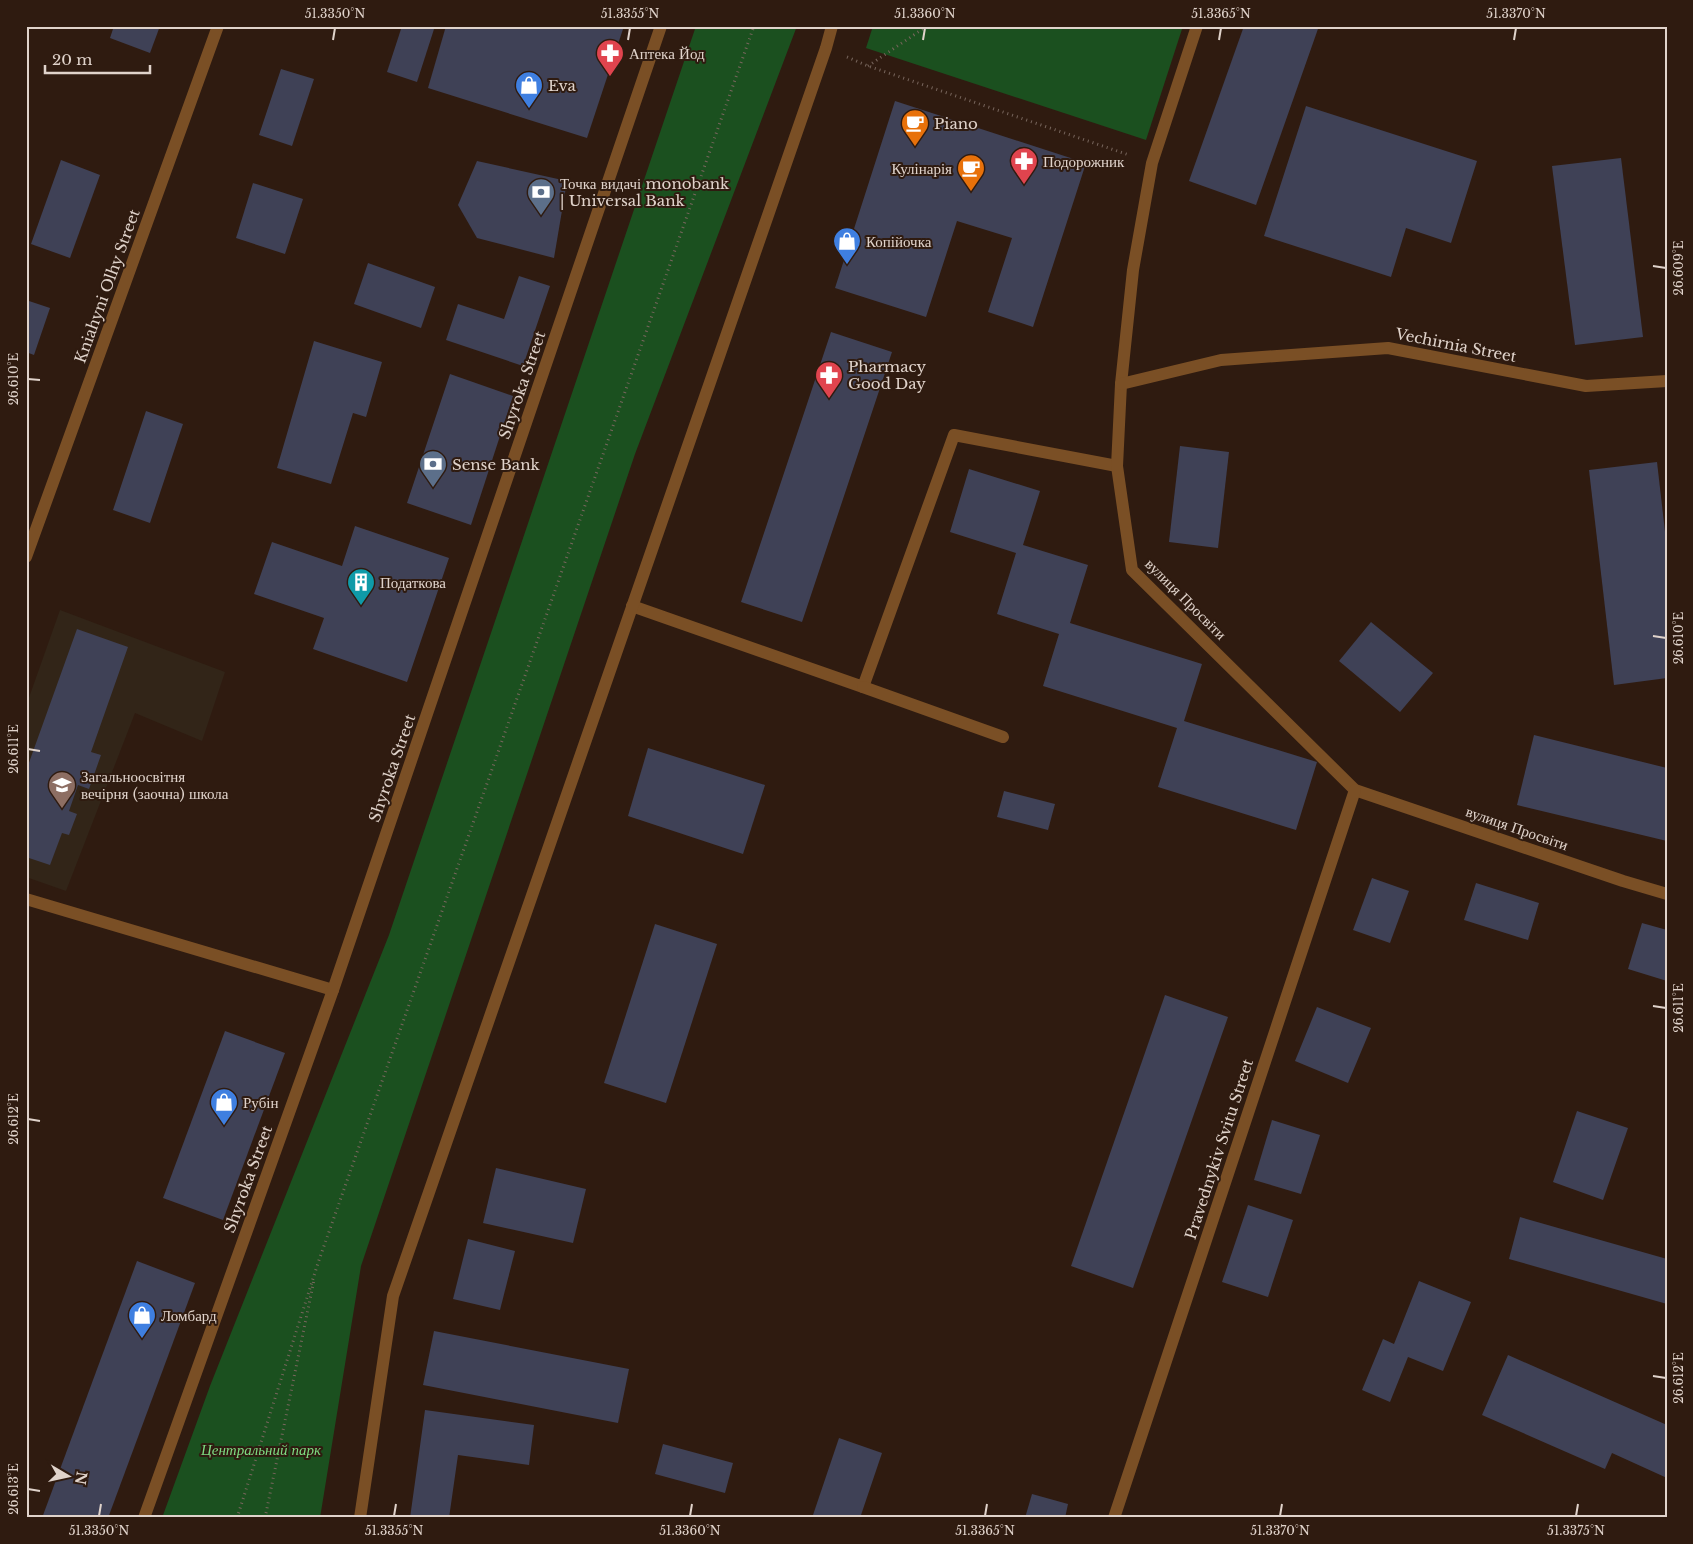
<svg xmlns="http://www.w3.org/2000/svg" width="1693" height="1544" viewBox="0 0 1693 1544" font-family="'Libre Baskerville',serif">
	<style>
		.education { fill: #322518 }
		.green { fill: #1b501f }
		.building { fill: #3f4156 }
		.lines { fill: none; stroke-linecap: round; stroke-linejoin: round }
		.path { stroke: #78665d; stroke-width: 3; stroke-dasharray: 1 4; stroke-linecap: butt }
		.lane { stroke: #7a4f25; stroke-width: 12 }
		.street { stroke: #7a4f25; stroke-width: 12 }
		.ticks { fill: none; stroke: #e0d3cb; stroke-width: 2 }
		.labels { text-anchor: middle; dominant-baseline: central; stroke-width: 4; stroke-linejoin: round; paint-order: stroke }
		.poi-label { font-size: 15px; fill: #e0d3cb; stroke: #2f1b10; text-anchor: start }
		.street-label { font-size: 15px; fill: #e0d3cb; stroke: #2f1b10 }
		.park-label { font-size: 15px; font-style: italic; fill: #7edb82; stroke: #2f1b10 }
		.neatline { fill: none; stroke: #e0d3cb; stroke-width: 2 }
		.ticks-label { font-size: 12px; text-anchor: middle; fill: #e0d3cb }
	</style>
	<rect width="100%" height="100%" fill="#2f1b10"/>
	<!-- education -->
	<polygon class="education" points="60,610 225,672 202,741 135,713 66,891 26,877 26,706"/>
	<!-- green -->
	<g class="green">
		<polygon points="696,26 797,26 635,454 361,1266 320,1518 162,1518 210,1386 389,935"/>
		<polygon points="873,26 1183,26 1146,140 866,48"/>
	</g>
	<!-- building -->
	<g class="building">
		<polygon points="114,26 160,26 150,53 110,38"/>
		<polygon points="402,26 435,26 417,82 387,72"/>
		<polygon points="446,26 624,26 587,138 428,88"/>
		<polygon points="1244,26 1319,26 1256,205 1189,181"/>
		<polygon points="281,69 314,79 292,146 259,135"/>
		<polygon points="895,101 1086,163 1033,327 988,312 1012,238 957,221 926,317 835,288"/>
		<polygon points="1306,106 1477,161 1451,243 1406,228 1391,277 1264,236"/>
		<polygon points="1621,158 1643,337 1575,345 1552,166"/>
		<polygon points="61,160 100,175 70,258 31,244"/>
		<polygon points="477,161 567,181 554,258 477,238 458,205"/>
		<polygon points="253,183 303,199 285,254 236,238"/>
		<polygon points="368,263 435,287 421,328 354,304"/>
		<polygon points="519,276 550,286 523,366 446,340 458,304 504,319"/>
		<polygon points="26,300 50,308 34,355 26,352"/>
		<polygon points="831,332 892,352 802,622 741,602"/>
		<polygon points="314,341 382,362 366,417 353,413 331,484 277,468"/>
		<polygon points="450,374 513,396 471,525 407,503"/>
		<polygon points="146,411 183,424 150,523 113,510"/>
		<polygon points="1180,446 1229,452 1218,548 1169,542"/>
		<polygon points="1657,462 1667,549 1667,678 1614,685 1589,470"/>
		<polygon points="969,469 1040,491 1023,545 1088,565 1070,623 1202,664 1184,721 1317,762 1296,830 1158,787 1177,728 1043,686 1059,634 997,614 1016,553 950,532"/>
		<polygon points="355,526 449,558 407,682 313,649 324,618 254,594 272,542 342,566"/>
		<polygon points="1371,622 1433,673 1400,712 1339,661"/>
		<polygon points="77,629 128,647 91,752 101,755 89,789 78,785 69,811 77,814 69,835 62,833 50,865 26,857 26,771"/>
		<polygon points="1534,735 1667,768 1667,841 1517,805"/>
		<polygon points="648,748 765,785 743,854 628,816"/>
		<polygon points="1004,791 1055,804 1048,830 997,817"/>
		<polygon points="1372,878 1409,891 1390,943 1353,930"/>
		<polygon points="1476,883 1539,903 1528,940 1464,920"/>
		<polygon points="1642,923 1667,930 1667,981 1628,969"/>
		<polygon points="655,924 717,944 666,1103 604,1083"/>
		<polygon points="1165,995 1228,1017 1133,1288 1071,1266"/>
		<polygon points="1317,1007 1371,1028 1348,1083 1295,1061"/>
		<polygon points="225,1031 285,1053 223,1220 163,1198"/>
		<polygon points="1577,1111 1628,1128 1603,1200 1553,1182"/>
		<polygon points="1272,1120 1320,1135 1301,1194 1254,1180"/>
		<polygon points="496,1168 586,1189 573,1243 483,1223"/>
		<polygon points="1248,1205 1293,1220 1268,1297 1222,1282"/>
		<polygon points="1520,1217 1667,1259 1667,1304 1509,1259"/>
		<polygon points="468,1239 515,1251 500,1310 453,1299"/>
		<polygon points="137,1261 195,1283 108,1518 42,1518"/>
		<polygon points="1419,1281 1471,1302 1443,1371 1408,1357 1390,1402 1362,1390 1383,1339 1394,1344"/>
		<polygon points="434,1331 629,1369 618,1423 423,1385"/>
		<polygon points="1508,1355 1667,1425 1667,1478 1612,1453 1605,1469 1482,1415"/>
		<polygon points="425,1410 534,1425 529,1465 458,1455 449,1518 410,1518"/>
		<polygon points="839,1438 882,1453 860,1518 812,1518"/>
		<polygon points="663,1444 733,1463 725,1493 655,1474"/>
		<polygon points="1032,1494 1068,1504 1065,1518 1025,1518"/>
	</g>
	<g class="lines">
		<!-- path -->
		<g class="path">
			<polyline points="847,57 868,66 1129,155"/>
			<polyline points="868,66 927,26"/>
			<polyline points="237,1518 318,1263 754,26"/>
			<polyline points="265,1518 314,1280"/>
		</g>
		<!-- lane -->
		<g class="lane">
			<polyline points="632,606 863,687 954,435 1117,466"/>
			<polyline points="863,687 1003,737"/>
		</g>
		<!-- street -->
		<g class="street">
			<polyline points="1197,26 1152,163 1133,270 1121,384 1117,466 1132,570 1355,790 1623,881 1667,894"/>
			<polyline points="1121,384 1221,360 1388,348 1586,386 1667,381"/>
			<polyline points="26,557 218,26"/>
			<polyline points="26,899 333,990"/>
			<polyline points="144,1518 333,990 661,26"/>
			<polyline points="360,1518 393,1296 826,48 832,26"/>
			<polyline points="1114,1518 1355,790"/>
		</g>
	</g>
	<!-- ticks -->
	<path class="ticks" d="M 333,40 L 335,28M 628,40 L 630,28M 923,40 L 925,28M 1219,40 L 1221,28M 1514,40 L 1516,28M 1653,266 L 1666,268M 28,379 L 40,380M 1653,636 L 1666,638M 28,749 L 40,751M 1653,1006 L 1666,1008M 28,1119 L 40,1121M 1653,1376 L 1666,1378M 28,1489 L 40,1491M 99,1516 L 101,1504M 394,1516 L 396,1504M 690,1516 L 692,1504M 985,1516 L 987,1504M 1280,1516 L 1282,1504M 1576,1516 L 1578,1504"/>
	<!-- icons -->
	<defs>
		<g id="pharmacy-pin" transform="scale(1.4375)"><path d="M0 17L-7.5 6A9.5 9.5 0 1 1 7.5 6Z" fill="#e0444e" stroke="#2f1b10"/><path d="M-2-6h4v4h4v4h-4v4h-4v-4h-4v-4h4Z" fill="#fff"/></g>
		<g id="shop-pin" transform="scale(1.4375)"><path d="M0 17L-7.5 6A9.5 9.5 0 1 1 7.5 6Z" fill="#3f7fe0" stroke="#2f1b10"/><path d="M-5-2.5h2.3a2.7 3.5 0 0 1 5.4 0H5L5.5 6h-11ZM-1.5-2.5h3a1.5 2.3 0 0 0-3 0Z" fill="#fff"/></g>
		<g id="cafe-pin" transform="scale(1.4375)"><path d="M0 17L-7.5 6A9.5 9.5 0 1 1 7.5 6Z" fill="#e8710a" stroke="#2f1b10"/><path d="M-5.5-4.5H6V0H3Q3 3.5 0 3.5H-2.5Q-5.5 3.5-5.5 0ZM3-3.2v2h1.7v-2ZM-6 4.5H4V6H-6Z" fill="#fff"/></g>
		<g id="bank-pin" transform="scale(1.4375)"><path d="M0 17L-7.5 6A9.5 9.5 0 1 1 7.5 6Z" fill="#5c6f8a" stroke="#2f1b10"/><path d="M-6-4H6V4H-6ZM0-2.3a2.3 2.3 0 1 0 0 4.6a2.3 2.3 0 1 0 0-4.6Z" fill="#fff"/></g>
		<g id="building-pin" transform="scale(1.4375)"><path d="M0 17L-7.5 6A9.5 9.5 0 1 1 7.5 6Z" fill="#0f9aa8" stroke="#2f1b10"/><path d="M-4-6H4V6H1V3H-1V6H-4ZM-2.5-4.3h1.7v1.8h-1.7ZM.8-4.3h1.7v1.8H.8ZM-2.5-1h1.7V.8h-1.7ZM.8-1h1.7V.8H.8Z" fill="#fff"/></g>
		<g id="school-pin" transform="scale(1.4375)"><path d="M0 17L-7.5 6A9.5 9.5 0 1 1 7.5 6Z" fill="#8d6e63" stroke="#2f1b10"/><path d="M0-5L7-2L0 1L-7-2ZM-4 1L0 2.5L4 1V4Q0 6-4 4Z" fill="#fff"/></g>
	</defs>
	<g fill-rule="evenodd">
		<use href="#pharmacy-pin" x="610" y="53"/>
		<use href="#shop-pin" x="529" y="85"/>
		<use href="#cafe-pin" x="915" y="123"/>
		<use href="#pharmacy-pin" x="1024" y="161"/>
		<use href="#cafe-pin" x="971" y="168"/>
		<use href="#bank-pin" x="541" y="192"/>
		<use href="#shop-pin" x="847" y="241"/>
		<use href="#pharmacy-pin" x="829" y="375"/>
		<use href="#bank-pin" x="433" y="464"/>
		<use href="#building-pin" x="361" y="582"/>
		<use href="#school-pin" x="62" y="785"/>
		<use href="#shop-pin" x="224" y="1102"/>
		<use href="#shop-pin" x="142" y="1315"/>
	</g>
	<g class="labels">
		<!-- poi labels -->
		<g class="poi-label">
			<text x="629" y="53">Аптека Йод</text>
			<text x="548" y="85">Eva</text>
			<text x="934" y="123">Piano</text>
			<text x="1043" y="161">Подорожник</text>
			<text x="952" y="168" text-anchor="end">Кулінарія</text>
			<text x="560" y="183">Точка видачі monobank<tspan x="560" dy="17">| Universal Bank</tspan></text>
			<text x="866" y="241">Копійочка</text>
			<text x="848" y="366">Pharmacy<tspan x="848" dy="17">Good Day</tspan></text>
			<text x="452" y="464">Sense Bank</text>
			<text x="380" y="582">Податкова</text>
			<text x="81" y="776">Загальноосвітня<tspan x="81" dy="17">вечірня (заочна) школа</tspan></text>
			<text x="243" y="1102">Рубін</text>
			<text x="161" y="1315">Ломбард</text>
		</g>
		<!-- street labels -->
		<g class="street-label">
			<text transform="translate(107 286) rotate(-70)">Kniahyni Olhy Street</text>
			<text transform="translate(1456 345) rotate(11)">Vechirnia Street</text>
			<text transform="translate(522 385) rotate(-71)">Shyroka Street</text>
			<text transform="translate(1186 599) rotate(45)">вулиця Просвіти</text>
			<text transform="translate(392 768) rotate(-71)">Shyroka Street</text>
			<text transform="translate(1517 828) rotate(19)">вулиця Просвіти</text>
			<text transform="translate(1219 1149) rotate(-72)">Pravednykiv Svitu Street</text>
			<text transform="translate(248 1179) rotate(-70)">Shyroka Street</text>
		</g>
		<!-- park labels -->
		<g class="park-label">
			<text x="261" y="1449">Центральний парк</text>
		</g>
	</g>
	<!-- border -->
	<rect width="1693" height="1544" fill="none" stroke="#2f1b10" stroke-width="55"/>
	<!-- north arrow -->
	<g transform="translate(68 1476) rotate(99)" stroke="#2f1b10" stroke-width="4" paint-order="stroke">
	<path d="M0-4L9 19L0 12L-9 19Z" fill="#e0d3cb"/>
	<text y="-8" font-size="14" font-weight="bold" text-anchor="middle" fill="#e0d3cb">N</text>
	</g>
	<!-- scale -->
	<path d="M45 65v8h105v-8" fill="none" stroke="#e0d3cb" stroke-width="2.5"/>
	<text x="52" y="65" font-size="15" fill="#e0d3cb" stroke="#2f1b10" stroke-width="4" paint-order="stroke">20 m</text>
	<rect x="28" y="28" width="1638" height="1488" class="neatline"/>
	<g class="ticks-label">
		<text x="335" y="18">51.3350°N</text>
		<text x="630" y="18">51.3355°N</text>
		<text x="925" y="18">51.3360°N</text>
		<text x="1221" y="18">51.3365°N</text>
		<text x="1516" y="18">51.3370°N</text>
		<text transform="translate(1679 268) rotate(-90)" y="4">26.609°E</text>
		<text transform="translate(14 379) rotate(-90)" y="4">26.610°E</text>
		<text transform="translate(1679 638) rotate(-90)" y="4">26.610°E</text>
		<text transform="translate(14 749) rotate(-90)" y="4">26.611°E</text>
		<text transform="translate(1679 1008) rotate(-90)" y="4">26.611°E</text>
		<text transform="translate(14 1119) rotate(-90)" y="4">26.612°E</text>
		<text transform="translate(1679 1378) rotate(-90)" y="4">26.612°E</text>
		<text transform="translate(14 1489) rotate(-90)" y="4">26.613°E</text>
		<text x="99" y="1535">51.3350°N</text>
		<text x="394" y="1535">51.3355°N</text>
		<text x="690" y="1535">51.3360°N</text>
		<text x="985" y="1535">51.3365°N</text>
		<text x="1280" y="1535">51.3370°N</text>
		<text x="1576" y="1535">51.3375°N</text>
	</g>
</svg>
